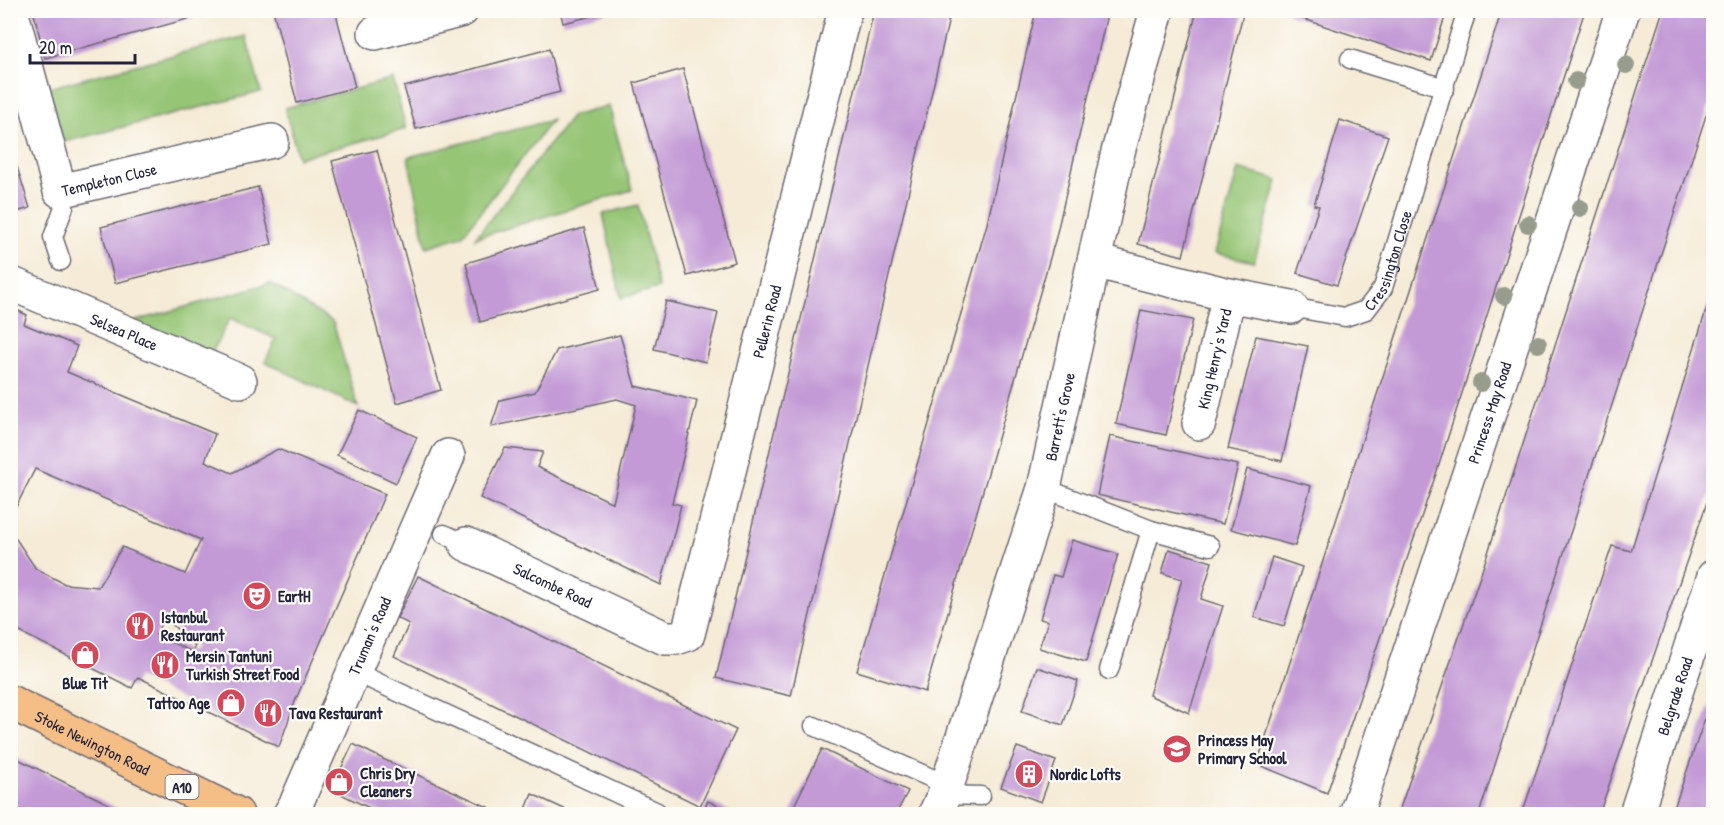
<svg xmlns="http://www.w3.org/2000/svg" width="1724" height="825" viewBox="0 0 1724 825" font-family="'Patrick Hand',sans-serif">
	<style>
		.green { fill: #95c574; stroke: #5c7458; stroke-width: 1.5 }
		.building { fill: #c39ad6; fill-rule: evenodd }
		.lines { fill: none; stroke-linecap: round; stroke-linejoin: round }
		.lane-casing { stroke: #6c6871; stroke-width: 21 }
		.street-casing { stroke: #6c6871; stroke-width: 36 }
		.highway-casing { stroke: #6c6871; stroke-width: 36 }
		.lane { stroke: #fff; stroke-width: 18 }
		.street { stroke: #fff; stroke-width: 33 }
		.highway { stroke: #f6be87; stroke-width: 33 }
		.tree { fill: #979c8c }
		.labels { text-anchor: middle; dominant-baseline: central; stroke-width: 4.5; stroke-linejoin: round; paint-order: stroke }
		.shield { fill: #fdfcf7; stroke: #646373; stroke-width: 1.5 }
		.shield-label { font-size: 15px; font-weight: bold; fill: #22223b }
		.street-label { font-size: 16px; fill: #22223b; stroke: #fdfcf7 }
		.poi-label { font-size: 16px; font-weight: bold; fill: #22223b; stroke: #fdfcf7; text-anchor: start }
	</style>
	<rect width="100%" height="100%" fill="#fdfcf7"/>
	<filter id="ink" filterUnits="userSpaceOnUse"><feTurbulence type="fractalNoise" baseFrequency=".0167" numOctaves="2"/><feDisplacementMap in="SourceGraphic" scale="12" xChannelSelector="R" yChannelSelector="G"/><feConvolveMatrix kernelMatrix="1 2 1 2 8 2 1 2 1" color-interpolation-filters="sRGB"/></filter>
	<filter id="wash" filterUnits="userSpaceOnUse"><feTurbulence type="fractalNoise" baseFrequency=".008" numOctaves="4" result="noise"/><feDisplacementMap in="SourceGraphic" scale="24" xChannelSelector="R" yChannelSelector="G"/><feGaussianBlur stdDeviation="1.35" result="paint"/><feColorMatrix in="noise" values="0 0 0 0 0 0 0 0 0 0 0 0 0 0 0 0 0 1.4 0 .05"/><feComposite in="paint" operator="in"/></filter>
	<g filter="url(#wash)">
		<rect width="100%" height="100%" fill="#f5ebd6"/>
		<!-- green -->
		<g class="green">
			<polygon points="246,36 261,92 64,142 48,88"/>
			<polygon points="393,79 406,129 298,158 285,108"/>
			<polygon points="609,106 632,190 475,238 572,116"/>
			<polygon points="552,120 462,236 426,247 408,157"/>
			<polygon points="1238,169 1278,180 1254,262 1215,253"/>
			<polygon points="638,205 659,288 621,298 603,214"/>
			<polygon points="270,283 333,322 358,407 265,362 276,339 230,318 210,356 129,323"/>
		</g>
		<g id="blocks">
			<!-- building -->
			<g class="building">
				<polygon points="33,10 217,10 217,11 45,58"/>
				<polygon points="273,10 335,10 355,87 297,103"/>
				<polygon points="560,10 613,10 613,11 563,23"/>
				<polygon points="874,10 951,10 791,696 716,678"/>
				<polygon points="1036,10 1108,10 1056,237 925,692 857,671 987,224"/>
				<polygon points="1197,10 1244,10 1183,256 1138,244"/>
				<polygon points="1289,10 1447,10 1431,61 1288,14"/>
				<polygon points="1502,10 1585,10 1436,474 1327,793 1257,764"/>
				<polygon points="1663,10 1713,10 1713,94 1479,814 1398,814 1486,559"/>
				<polygon points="549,49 560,92 416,129 404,87"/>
				<polygon points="683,69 735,262 687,276 634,83"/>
				<polygon points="1340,120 1388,136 1337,285 1297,273 1319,206 1314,205"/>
				<polygon points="10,145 30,208 10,214"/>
				<polygon points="377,150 441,390 397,403 332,161"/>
				<polygon points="258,187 272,244 115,283 101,227"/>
				<polygon points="584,228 600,289 480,322 466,263"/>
				<polygon points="1713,288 1713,485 1599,814 1522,814 1612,546 1631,551"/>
				<polygon points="666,301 718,313 706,362 654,349"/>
				<path d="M 10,307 L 27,315 L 24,324 L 77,346 L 67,372 L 215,434 L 205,461 L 232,473 L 278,449 L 385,494 L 296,699 L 279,747 L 138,677 L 132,688 L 10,627 ZM 35,469 L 201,540 L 185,574 L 122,547 L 98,587 L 65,584 L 36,569 L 14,536 L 12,515 ZM 164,617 L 195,646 L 192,652 L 156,635 Z"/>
				<polygon points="1141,310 1193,320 1166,435 1116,424"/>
				<polygon points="620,335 635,386 697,401 672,503 681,505 661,585 480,498 505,448 543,452 537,467 613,503 636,405 617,399 491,427 500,400 535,392 557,350"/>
				<polygon points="1256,336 1308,346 1282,461 1228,449"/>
				<polygon points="359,410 417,437 396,483 337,455"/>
				<polygon points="1110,436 1238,465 1223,524 1097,495"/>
				<polygon points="1247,469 1311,486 1295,546 1231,529"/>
				<polygon points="1072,540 1118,554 1086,662 1039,648 1048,621 1040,619 1053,575 1061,577"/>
				<polygon points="1169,549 1212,562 1201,599 1223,606 1189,713 1149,695 1182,579 1162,573"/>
				<polygon points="1272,557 1302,567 1284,626 1254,617"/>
				<polygon points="418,576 736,730 700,806 394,656 409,624 397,618"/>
				<polygon points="1037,667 1078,681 1063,725 1022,711"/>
				<polygon points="1713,695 1713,814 1672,814"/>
				<polygon points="353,744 385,760 503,814 384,814 363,805 341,794 336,779"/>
				<polygon points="1017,747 1056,761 1041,802 1001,787"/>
				<polygon points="822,749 908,791 896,814 790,814"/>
				<polygon points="10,755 82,791 129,814 10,814"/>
				<polygon points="532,794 575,814 524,814"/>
				<polygon points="708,801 735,814 701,814"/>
			</g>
		</g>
	</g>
	<g filter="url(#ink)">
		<use href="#blocks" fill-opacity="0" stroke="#6c6871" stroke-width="1.5"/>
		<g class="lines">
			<!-- lane casing -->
			<g class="lane-casing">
				<g id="lane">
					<polyline points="1350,59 1445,88"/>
					<polyline points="60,191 64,207 53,237 61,261"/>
					<path id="s1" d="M 1291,307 L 1345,317 L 1366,310 L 1383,288 L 1467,10"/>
					<polyline points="1044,488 1151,530 1210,546"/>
					<polyline points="444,534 466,544"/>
					<polyline points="1109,670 1151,530"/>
					<polyline points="355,672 657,812"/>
					<polyline points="814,726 947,785"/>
					<polyline points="944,795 981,796"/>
				</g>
			</g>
			<!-- street casing -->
			<g class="street-casing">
				<g id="street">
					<path id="s2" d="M 11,10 L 60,191 L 272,141"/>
					<polyline points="375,33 462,10"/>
					<polyline points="1094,261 1229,295 1291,307"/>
					<path id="s3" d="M 10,283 L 240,381"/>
					<path id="s4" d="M 1199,423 L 1229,295"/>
					<path id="s5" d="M 466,544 L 665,638 L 676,638 L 688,634 L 845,10"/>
					<path id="s6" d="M 290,814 L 296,804 L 448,456"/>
					<path id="s7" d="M 935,814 L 944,795 L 1044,488 L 1118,152 L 1157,10"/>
					<path id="s8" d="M 1356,814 L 1623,10"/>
					<path id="s9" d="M 1636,814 L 1714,576"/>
				</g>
			</g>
			<!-- highway casing -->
			<g class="highway-casing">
				<g id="highway">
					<path id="s10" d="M 10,702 L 237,814"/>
				</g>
			</g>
			<!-- lane -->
			<use href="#lane" class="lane"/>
			<!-- street -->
			<use href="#street" class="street"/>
			<!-- highway -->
			<use href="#highway" class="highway"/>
		</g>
		<!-- trees -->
		<g class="tree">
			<circle cx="1626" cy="65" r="9"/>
			<circle cx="1576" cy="81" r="9"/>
			<circle cx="1580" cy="208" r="9"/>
			<circle cx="1528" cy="224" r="9"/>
			<circle cx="1504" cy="296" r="9"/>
			<circle cx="1538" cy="344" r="9"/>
			<circle cx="1481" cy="383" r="9"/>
		</g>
	</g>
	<!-- icons -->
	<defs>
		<g id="theatre-disc" transform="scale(1.5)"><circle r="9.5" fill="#d1495b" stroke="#fdfcf7"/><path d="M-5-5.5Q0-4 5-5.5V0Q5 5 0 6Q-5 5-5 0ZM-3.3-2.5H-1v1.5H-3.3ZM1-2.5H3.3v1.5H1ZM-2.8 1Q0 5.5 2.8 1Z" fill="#fff"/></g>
		<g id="restaurant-disc" transform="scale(1.5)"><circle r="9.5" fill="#d1495b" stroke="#fdfcf7"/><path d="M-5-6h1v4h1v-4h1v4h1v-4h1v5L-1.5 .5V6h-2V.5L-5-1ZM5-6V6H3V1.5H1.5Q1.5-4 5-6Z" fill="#fff"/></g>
		<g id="shop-disc" transform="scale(1.5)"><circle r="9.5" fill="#d1495b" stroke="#fdfcf7"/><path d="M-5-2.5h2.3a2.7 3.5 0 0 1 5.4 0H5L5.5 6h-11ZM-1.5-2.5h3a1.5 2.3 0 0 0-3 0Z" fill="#fff"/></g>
		<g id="school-disc" transform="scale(1.5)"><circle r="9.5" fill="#d1495b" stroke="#fdfcf7"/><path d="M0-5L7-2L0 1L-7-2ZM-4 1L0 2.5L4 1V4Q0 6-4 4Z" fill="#fff"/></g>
		<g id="building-disc" transform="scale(1.5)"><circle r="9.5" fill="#d1495b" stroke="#fdfcf7"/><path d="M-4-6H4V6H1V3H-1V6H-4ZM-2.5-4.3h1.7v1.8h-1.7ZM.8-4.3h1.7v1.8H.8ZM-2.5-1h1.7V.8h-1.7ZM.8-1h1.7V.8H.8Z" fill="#fff"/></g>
	</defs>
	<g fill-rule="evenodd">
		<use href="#theatre-disc" x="257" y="596"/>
		<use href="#restaurant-disc" x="140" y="626"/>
		<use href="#shop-disc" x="85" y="655"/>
		<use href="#restaurant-disc" x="165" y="665"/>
		<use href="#shop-disc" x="231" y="703"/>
		<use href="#restaurant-disc" x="268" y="713"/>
		<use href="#school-disc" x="1177" y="749"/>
		<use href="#building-disc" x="1029" y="774"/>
		<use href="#shop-disc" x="339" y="782"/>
	</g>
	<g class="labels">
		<!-- shield labels -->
		<rect class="shield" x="165.5" y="775" width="33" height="24" rx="4.5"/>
		<g class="shield-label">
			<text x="182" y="787">A10</text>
		</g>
		<!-- street labels -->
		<g class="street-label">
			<text stroke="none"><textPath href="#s2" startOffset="238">Templeton Close</textPath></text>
			<text stroke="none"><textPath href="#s1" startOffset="132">Cressington Close</textPath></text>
			<text stroke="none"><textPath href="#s5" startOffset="566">Pellerin Road</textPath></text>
			<text stroke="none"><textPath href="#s3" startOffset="124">Selsea Place</textPath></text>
			<text stroke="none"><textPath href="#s4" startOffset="66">King Henry's Yard</textPath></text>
			<text stroke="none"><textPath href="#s8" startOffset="423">Princess May Road</textPath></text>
			<text stroke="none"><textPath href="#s7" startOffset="417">Barrett's Grove</textPath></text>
			<text stroke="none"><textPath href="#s5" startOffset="96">Salcombe Road</textPath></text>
			<text stroke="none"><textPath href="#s6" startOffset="195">Truman's Road</textPath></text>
			<text stroke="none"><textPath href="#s9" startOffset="124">Belgrade Road</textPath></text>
			<text stroke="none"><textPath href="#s10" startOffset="92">Stoke Newington Road</textPath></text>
		</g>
		<!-- poi labels -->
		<g class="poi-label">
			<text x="278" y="596">EartH</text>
			<text x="161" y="617">Istanbul<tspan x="161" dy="18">Restaurant</tspan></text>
			<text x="186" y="656">Mersin Tantuni<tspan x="186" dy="18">Turkish Street Food</tspan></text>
			<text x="85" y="683" text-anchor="middle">Blue Tit</text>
			<text x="210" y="703" text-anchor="end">Tattoo Age</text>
			<text x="289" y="713">Tava Restaurant</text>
			<text x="1198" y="740">Princess May<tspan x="1198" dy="18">Primary School</tspan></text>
			<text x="360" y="773">Chris Dry<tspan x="360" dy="18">Cleaners</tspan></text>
			<text x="1050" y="774">Nordic Lofts</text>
		</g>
	</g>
	<!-- margin -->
	<rect width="1724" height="825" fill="none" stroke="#fdfcf7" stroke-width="36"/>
	<!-- scale -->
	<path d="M30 54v9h105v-9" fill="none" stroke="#22223b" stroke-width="3"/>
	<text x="39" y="54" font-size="18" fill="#22223b" stroke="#fdfcf7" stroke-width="4.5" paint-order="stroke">20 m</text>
</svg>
